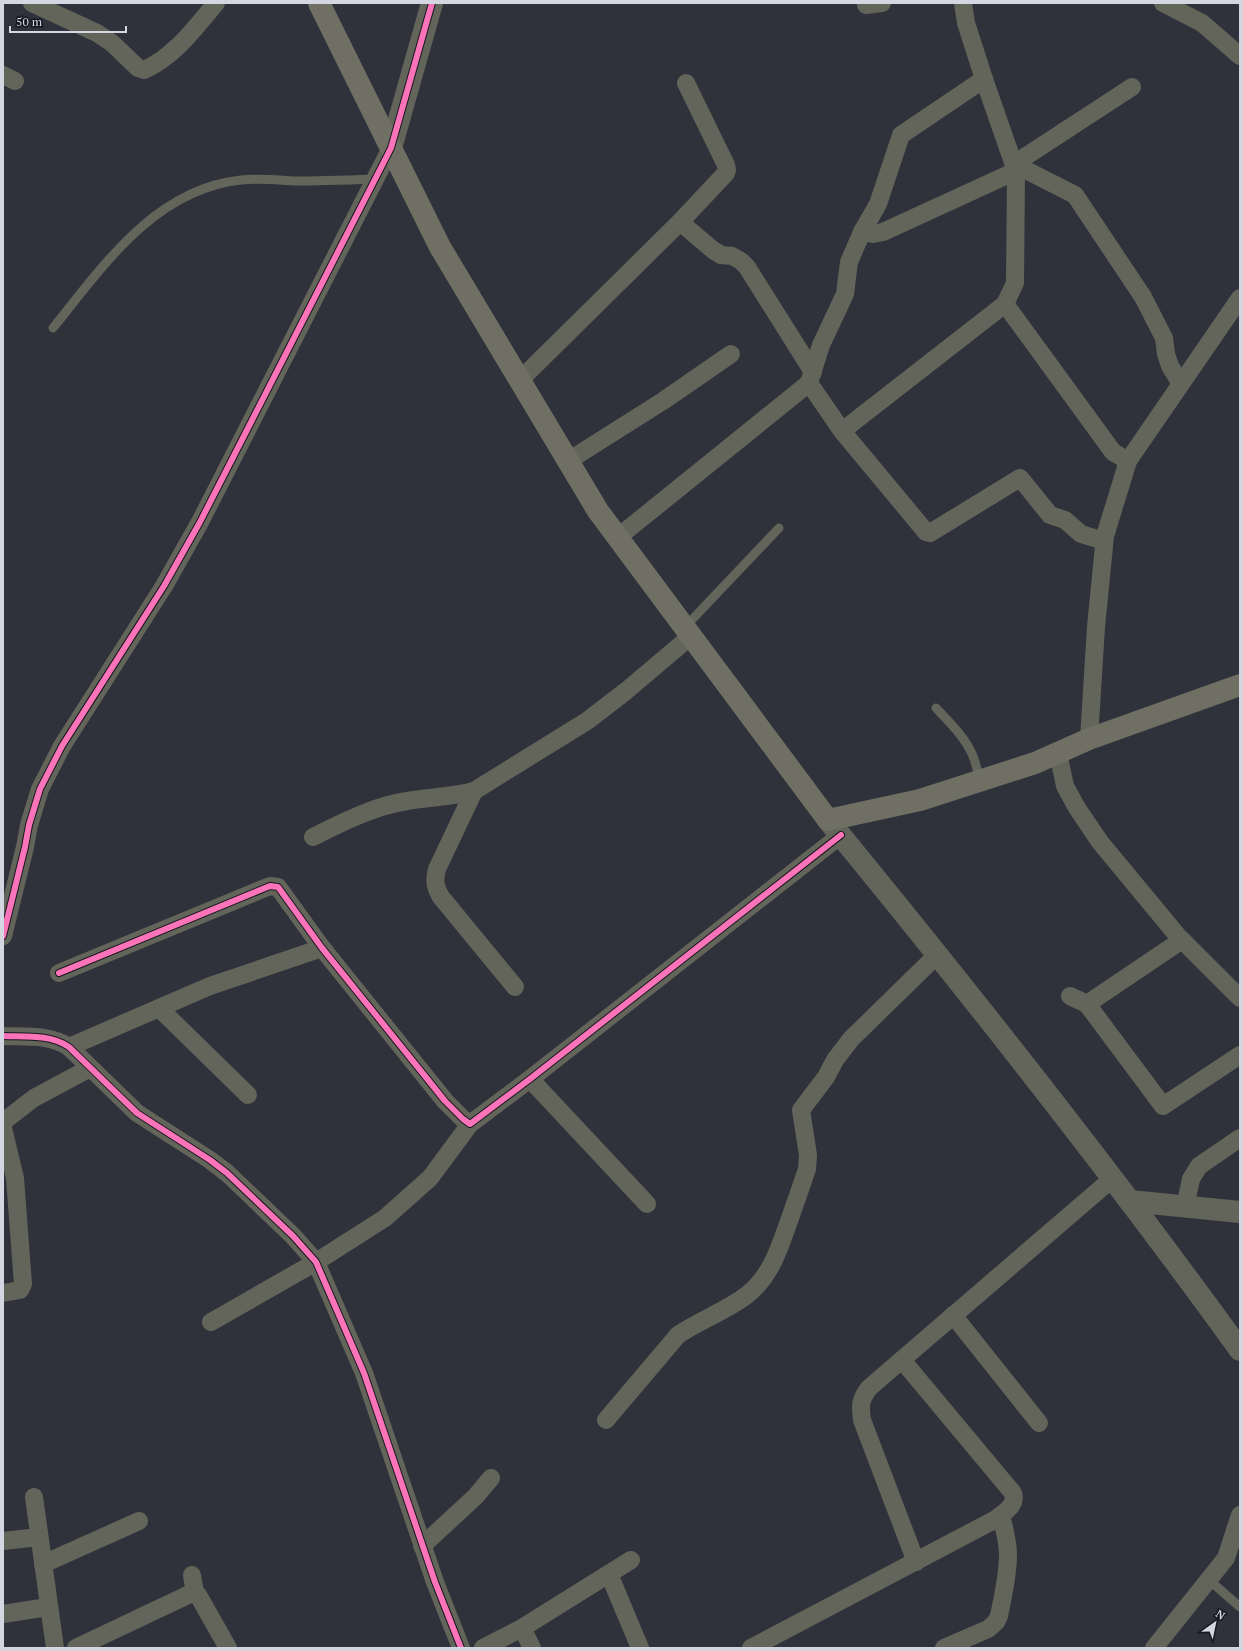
<svg xmlns="http://www.w3.org/2000/svg" width="1243" height="1651" viewBox="0 0 1243 1651" font-family="'PT Serif',serif">
	<style>
		.lines { fill: none; stroke-linecap: round; stroke-linejoin: round }
		.service { stroke: #64655a; stroke-width: 9 }
		.minor { stroke: #64655a; stroke-width: 18 }
		.tertiary { stroke: #64655a; stroke-width: 22 }
		.secondary { stroke: #6f7063; stroke-width: 22 }
		.cycleway-casing { stroke: #16171f; stroke-width: 8 }
		.cycleway { stroke: #fb73b8; stroke-width: 6 }
	</style>
	<rect width="100%" height="100%" fill="#30323b"/>
	<g class="lines">
		<!-- service -->
		<g class="service">
			<path d="M 53,328 C 103,266 155,189 241,180 C 258,178 276,180 293,181 C 320,181 348,180 375,179"/>
			<polyline points="685,627 779,528"/>
			<path d="M 936,708 C 950,723 965,737 973,756 C 976,764 978,773 980,781"/>
			<polyline points="1209,1580 1240,1607"/>
		</g>
		<!-- minor -->
		<g class="minor">
			<path d="M 32,3 L 97,33 L 112,43 L 138,68 L 144,70 C 174,57 195,28 216,3"/>
			<polyline points="963,3 966,23 984,79"/>
			<polyline points="1163,3 1202,23 1240,56"/>
			<polyline points="866,5 882,3"/>
			<polyline points="3,75 15,81"/>
			<polyline points="1014,164 1075,195 1143,297 1164,338 1166,354 1170,366 1181,384"/>
			<polyline points="1014,164 1132,87"/>
			<polyline points="680,222 713,250 721,255 732,256 741,261 747,267 813,372"/>
			<polyline points="862,232 873,234 883,232 1016,171"/>
			<polyline points="520,380 680,222 726,173 727,170 726,165 686,83"/>
			<polyline points="809,383 821,345 845,294 849,262 862,232 878,204 901,135 984,79 1016,171 1015,283 1005,304"/>
			<polyline points="842,431 1005,304 1113,452 1128,461"/>
			<polyline points="568,461 663,401 731,354"/>
			<polyline points="617,538 809,383 842,431 926,532 930,533 1020,478 1050,515 1065,520 1081,534 1104,541"/>
			<polyline points="1089,739 1096,627 1105,536 1128,461 1240,298"/>
			<polyline points="1058,753 1065,786 1077,808 1100,842 1177,935 1240,998"/>
			<path d="M 474,791 L 437,869 C 434,880 435,887 441,897 L 515,987"/>
			<path d="M 313,837 C 343,822 374,806 407,801 C 429,797 452,797 474,791 L 587,721 L 626,691 L 691,636"/>
			<polyline points="3,936 25,847 29,825 40,789 62,746 164,586 200,522 391,148"/>
			<polyline points="1182,940 1087,1004 1163,1106 1240,1055"/>
			<polyline points="59,973 270,886 278,887 322,948 445,1101 463,1119 470,1124 530,1079 841,835"/>
			<polyline points="1070,996 1087,1004"/>
			<polyline points="159,1008 248,1095"/>
			<path d="M 3,1036 C 25,1037 50,1034 69,1047 L 137,1113 L 210,1160 L 227,1173 L 293,1236 L 316,1262 L 364,1373 L 435,1582 L 461,1648"/>
			<polyline points="69,1047 210,986 322,948"/>
			<polyline points="530,1079 647,1204"/>
			<polyline points="3,1122 34,1098 90,1068"/>
			<polyline points="3,1128 15,1178 23,1284 20,1290 3,1293"/>
			<polyline points="1185,1207 1191,1179 1199,1166 1240,1138"/>
			<polyline points="953,1315 1039,1423"/>
			<polyline points="211,1322 316,1262 385,1218 430,1178 470,1124"/>
			<path d="M 606,1420 L 678,1335 C 700,1320 726,1311 747,1295 C 771,1276 779,1249 789,1221 C 795,1204 801,1187 807,1169 L 808,1155 L 801,1110 L 826,1077 L 835,1060 L 851,1039 L 937,955"/>
			<polyline points="34,1497 55,1648"/>
			<polyline points="3,1541 39,1537"/>
			<polyline points="422,1546 476,1496 491,1478"/>
			<path d="M 916,1562 L 862,1420 C 860,1405 860,1400 869,1388 L 1113,1178"/>
			<polyline points="43,1564 139,1521"/>
			<polyline points="609,1574 640,1648"/>
			<polyline points="192,1575 195,1593"/>
			<polyline points="3,1614 48,1607"/>
			<polyline points="522,1628 532,1648"/>
			<polyline points="76,1648 192,1593 198,1595 228,1648"/>
			<polyline points="483,1648 522,1628 631,1560"/>
			<path d="M 751,1648 L 996,1519 C 1005,1512 1017,1505 1013,1493 L 902,1360"/>
			<path d="M 944,1648 L 988,1629 L 996,1622 L 999,1616 C 1003,1596 1008,1575 1008,1555 C 1008,1541 1004,1528 1001,1515"/>
			<polyline points="1154,1648 1226,1558 1240,1515"/>
		</g>
		<!-- tertiary -->
		<g class="tertiary">
			<polyline points="391,148 432,3"/>
			<path d="M 828,820 C 970,993 1109,1169 1240,1350"/>
			<polyline points="1130,1201 1240,1212"/>
		</g>
		<!-- secondary -->
		<polyline class="secondary" points="319,3 440,247 598,511 828,820 920,800 1035,763 1089,739 1240,685"/>
		<!-- cycleway casing -->
		<g class="cycleway-casing">
			<g id="cycleway">
				<polyline points="3,936 25,847 29,825 40,789 62,746 164,586 200,522 391,148 432,3"/>
				<polyline points="59,973 270,886 278,887 322,948 445,1101 463,1119 470,1124 530,1079 841,835"/>
				<path d="M 3,1036 C 25,1037 50,1034 69,1047 L 137,1113 L 210,1160 L 227,1173 L 293,1236 L 316,1262 L 364,1373 L 435,1582 L 461,1648"/>
			</g>
		</g>
		<!-- cycleway -->
		<use href="#cycleway" class="cycleway"/>
	</g>
	<!-- border -->
	<rect width="1243" height="1651" fill="none" stroke="#d4d6e2" stroke-width="8"/>
	<!-- north arrow -->
	<g transform="translate(1215 1623) rotate(33)" stroke="#16171f" stroke-width="3" paint-order="stroke">
	<path d="M0-3L7 15L0 10L-7 15Z" fill="#d4d6e2"/>
	<text y="-6" font-size="11" font-weight="bold" text-anchor="middle" fill="#d4d6e2">N</text>
	</g>
	<!-- scale -->
	<path d="M10 26v6h116v-6" fill="none" stroke="#d4d6e2" stroke-width="2"/>
	<text x="16" y="26" font-size="12" fill="#d4d6e2" stroke="#16171f" stroke-width="3" paint-order="stroke">50 m</text>
</svg>
